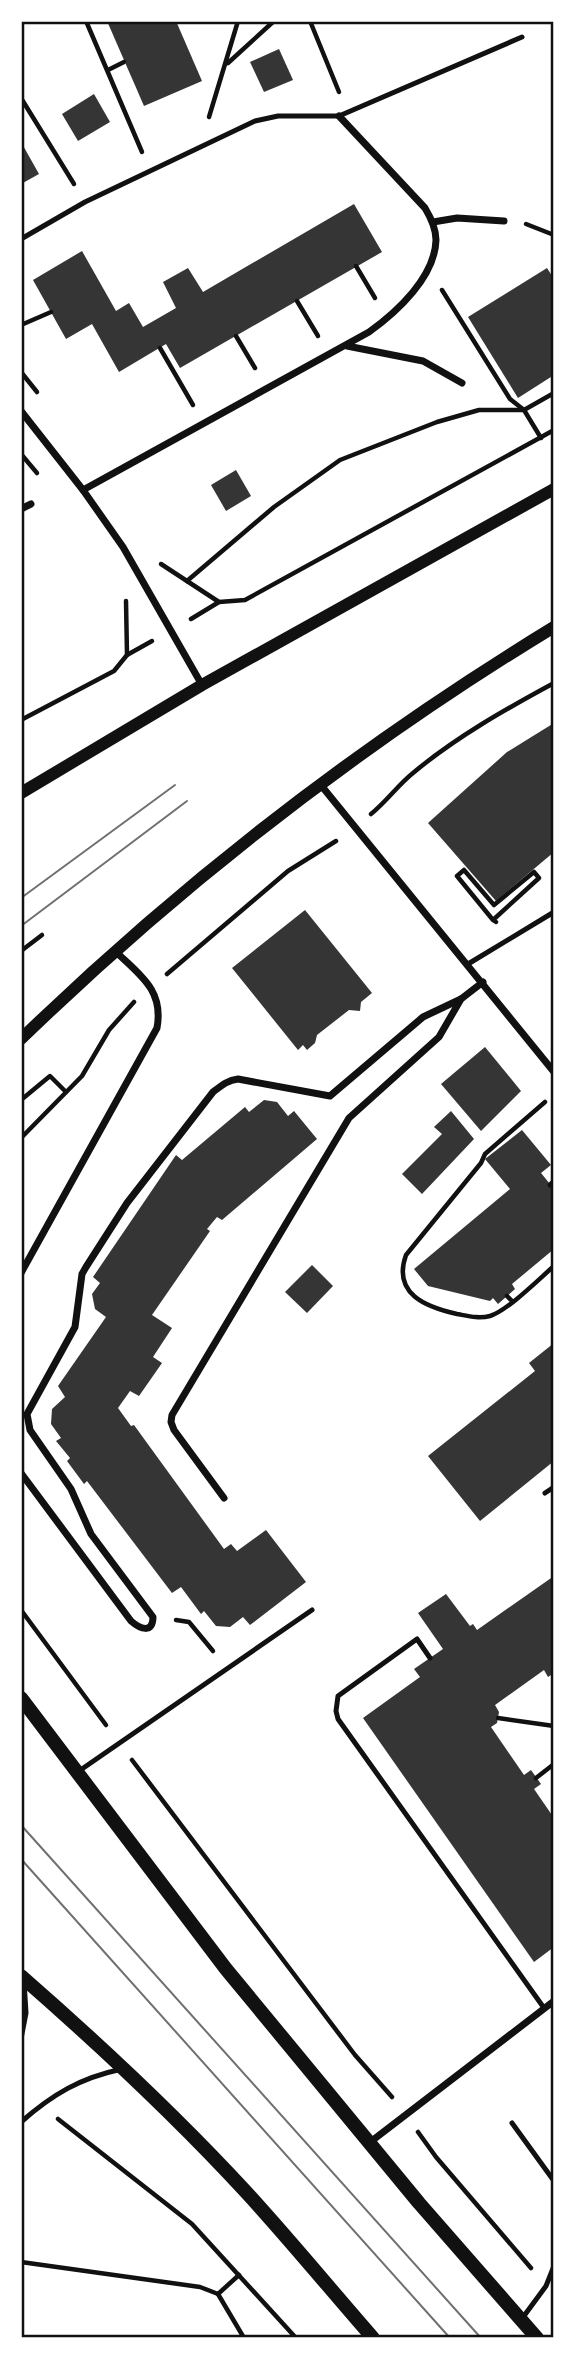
<svg xmlns="http://www.w3.org/2000/svg" width="575" height="2359" viewBox="0 0 575 2359" font-family="Inter,sans-serif">
	<style>
		.building { fill: #353535 }
		.lines { fill: none; stroke-linecap: round; stroke-linejoin: round }
		.path { stroke: #111; stroke-width: 4.5 }
		.service { stroke: #111; stroke-width: 5 }
		.minor { stroke: #111; stroke-width: 7 }
		.tertiary { stroke: #111; stroke-width: 12 }
		.secondary { stroke: #111; stroke-width: 14 }
		.tram { stroke: #707070; stroke-width: 2 }
		.neatline { fill: none; stroke: #111; stroke-width: 2.5 }
	</style>
	<rect width="100%" height="100%" fill="#fff"/>
	<!-- building -->
	<g class="building">
		<polygon points="107,21 176,21 202,81 144,106"/>
		<polygon points="279,49 293,80 264,92 250,62"/>
		<polygon points="94,94 110,122 78,141 62,114"/>
		<polygon points="21,142 39,174 21,184"/>
		<polygon points="354,204 382,252 180,368 166,344 119,372 92,324 66,339 33,280 82,251 116,311 129,303 143,327 176,308 163,282 188,268 203,292"/>
		<polygon points="547,268 554,279 554,375 518,398 468,317"/>
		<polygon points="236,470 251,496 226,511 211,485"/>
		<polygon points="554,723 554,852 496,901 428,823 507,752"/>
		<polygon points="305,910 372,993 361,1002 360,1011 349,1010 317,1035 315,1043 307,1050 303,1045 298,1050 232,968"/>
		<polygon points="485,1047 521,1091 481,1131 441,1084"/>
		<polygon points="264,1100 277,1102 288,1116 294,1111 317,1139 222,1220 217,1217 207,1229 210,1231 152,1315 172,1328 153,1357 162,1363 139,1396 130,1391 118,1408 131,1426 134,1425 224,1549 231,1544 237,1551 266,1530 306,1582 250,1625 243,1617 230,1627 216,1626 204,1611 201,1614 181,1587 172,1593 87,1481 84,1484 67,1461 70,1458 56,1441 61,1438 51,1424 52,1409 65,1397 58,1386 106,1317 95,1309 92,1294 100,1283 93,1277 176,1155 182,1160 245,1107 249,1112"/>
		<polygon points="451,1111 474,1139 422,1194 402,1174 442,1134 434,1127"/>
		<polygon points="522,1130 551,1165 541,1173 554,1189 554,1249 512,1284 515,1289 498,1304 493,1298 490,1301 428,1286 414,1269 510,1189 485,1159"/>
		<polygon points="312,1265 333,1286 307,1313 285,1292"/>
		<polygon points="554,1343 554,1461 480,1521 428,1456 535,1371 529,1363"/>
		<polygon points="554,1576 554,1673 548,1677 544,1670 495,1705 499,1712 497,1723 491,1727 524,1775 531,1770 541,1784 534,1789 554,1818 554,1947 534,1962 363,1718 420,1677 414,1669 443,1649 418,1613 446,1594 470,1626 473,1624 477,1630"/>
	</g>
	<g class="lines">
		<!-- path -->
		<g class="path">
			<polyline points="86,21 142,152"/>
			<polyline points="310,21 339,92"/>
			<polyline points="228,63 274,21"/>
			<polyline points="108,70 124,62"/>
			<polyline points="21,98 74,184"/>
			<polyline points="209,117 238,21"/>
			<polyline points="526,224 554,235"/>
			<polyline points="356,266 375,298"/>
			<polyline points="442,290 510,399 524,410 541,438"/>
			<polyline points="297,301 318,336"/>
			<polyline points="21,325 51,312"/>
			<polyline points="236,336 255,368"/>
			<polyline points="160,348 193,405"/>
			<polyline points="21,372 37,392"/>
			<polyline points="21,454 37,473"/>
			<polyline points="161,564 219,602"/>
			<polyline points="187,581 274,507 340,460 437,422 479,410 524,410 554,393"/>
			<polyline points="126,601 127,655"/>
			<polyline points="191,619 219,602 245,600 554,430"/>
			<polyline points="21,720 114,671 127,655 152,641"/>
			<path d="M 371,814 C 386,802 398,785 413,773 C 456,737 506,709 554,683"/>
			<polyline points="493,920 539,878 534,872 494,905 464,870 457,876 493,920 496,922"/>
			<polyline points="21,951 42,935"/>
			<polyline points="167,974 288,871 336,841"/>
			<polyline points="21,1100 50,1076 66,1092"/>
			<path d="M 545,1102 L 485,1154 L 481,1163 L 406,1255 C 392,1294 426,1307 457,1314 C 468,1316 479,1319 490,1316 C 507,1311 539,1279 554,1266"/>
			<polyline points="21,1138 82,1076 109,1030 134,1002"/>
			<polyline points="507,1296 512,1301"/>
			<polyline points="21,1610 106,1725"/>
			<polyline points="176,1620 189,1622 213,1651"/>
			<polyline points="498,1718 554,1726"/>
			<polyline points="132,1760 355,2055 392,2097"/>
			<polyline points="536,1778 554,1764"/>
			<polyline points="58,2119 192,2224 296,2338"/>
			<polyline points="418,2132 436,2157 531,2268"/>
			<polyline points="21,2262 200,2287 218,2294 244,2338"/>
			<polyline points="218,2294 239,2275"/>
		</g>
		<!-- service -->
		<g class="service">
			<polyline points="21,239 85,202 255,121 278,116 339,116 522,37"/>
			<polyline points="468,964 554,912"/>
			<polyline points="550,1185 554,1181"/>
			<polyline points="545,1493 554,1487"/>
			<polyline points="430,1658 417,1639 338,1696 336,1711 338,1719 544,2008"/>
			<polyline points="79,1771 312,1610"/>
			<polyline points="21,2039 26,2013 24,1981"/>
			<path d="M 21,2122 C 53,2094 80,2078 122,2069"/>
			<polyline points="512,2123 554,2181"/>
			<polyline points="521,2320 546,2286 554,2266"/>
		</g>
		<!-- minor -->
		<g class="minor">
			<polyline points="433,222 457,218 504,221"/>
			<polyline points="347,346 423,361 462,383"/>
			<polyline points="21,411 83,490 123,547 202,685"/>
			<path d="M 83,490 L 369,332 C 397,312 435,277 436,240 C 436,228 431,218 425,208 L 339,116"/>
			<polyline points="21,509 31,504"/>
			<polyline points="320,784 554,1072"/>
			<path d="M 21,1273 L 157,1028 C 164,990 140,975 115,951"/>
			<path d="M 21,1473 L 131,1621 C 140,1629 153,1634 153,1617 L 91,1534 L 71,1489 L 30,1430 L 27,1414 L 75,1327 L 82,1274 L 86,1267 L 127,1203 L 213,1092 C 222,1085 228,1080 238,1079 L 330,1096 L 423,1017 L 461,999"/>
			<polyline points="224,1498 174,1430 171,1422 172,1415 349,1118 439,1037 461,999 483,982"/>
			<polyline points="369,2143 554,2001"/>
		</g>
		<!-- tertiary -->
		<g class="tertiary">
			<polyline points="21,793 202,685 554,489"/>
			<path d="M 21,1039 C 184,881 360,745 554,627"/>
		</g>
		<!-- secondary -->
		<g class="secondary">
			<polyline points="21,1698 226,1969 419,2203 537,2338"/>
			<path d="M 21,1976 C 100,2045 176,2116 247,2193 C 290,2240 331,2290 373,2338"/>
		</g>
		<!-- tram -->
		<g class="tram">
			<polyline points="21,898 175,785"/>
			<polyline points="21,926 187,801"/>
			<polyline points="21,1825 481,2338"/>
			<polyline points="21,1859 450,2338"/>
		</g>
	</g>
	<!-- border -->
	<rect width="575" height="2359" fill="none" stroke="#ffffff" stroke-width="46"/>
	<rect x="23" y="23" width="529" height="2313" class="neatline"/>
</svg>
